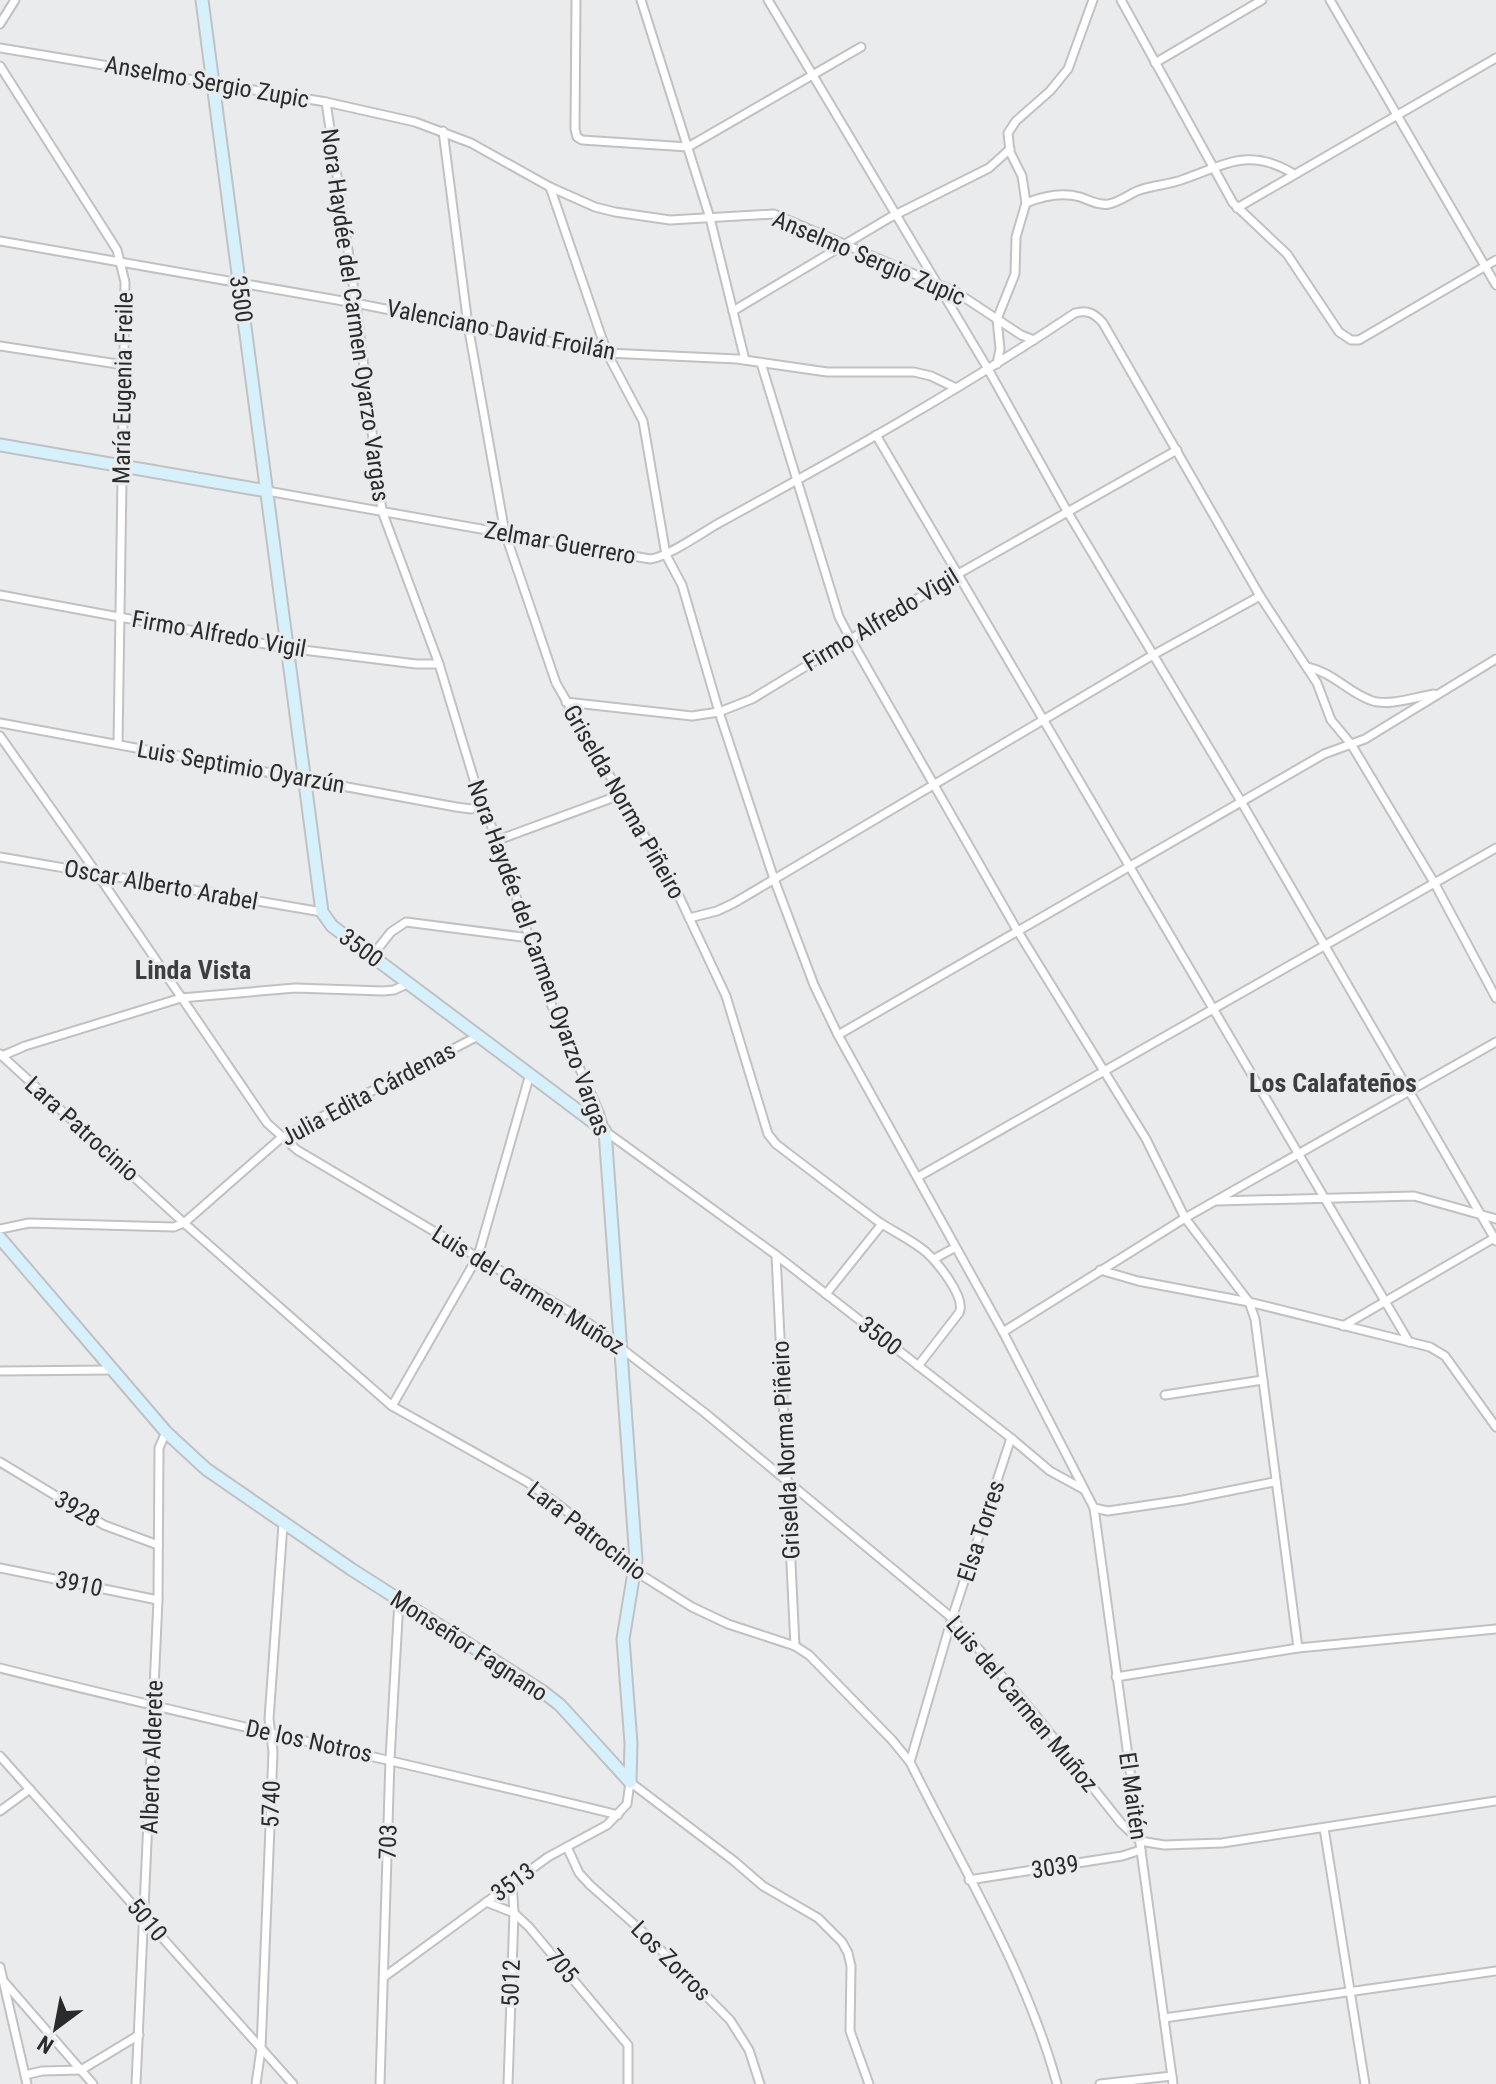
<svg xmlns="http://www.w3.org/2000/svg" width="1496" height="2084" viewBox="0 0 1496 2084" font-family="'Roboto Condensed',sans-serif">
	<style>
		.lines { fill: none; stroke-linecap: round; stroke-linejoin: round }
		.street-casing { stroke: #c1c1c3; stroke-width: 11 }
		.secondary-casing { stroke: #c1c1c3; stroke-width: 15 }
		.street { stroke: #fff; stroke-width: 7 }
		.secondary { stroke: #d6f1fb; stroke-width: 11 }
		.labels { text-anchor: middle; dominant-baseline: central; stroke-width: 6; stroke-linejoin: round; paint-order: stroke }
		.street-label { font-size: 24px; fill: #2b2b2b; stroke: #eaebed }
		.neighbourhood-label { font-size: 26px; font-weight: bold; fill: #3e3e40; stroke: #eaebed }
	</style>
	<rect width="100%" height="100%" fill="#eaebed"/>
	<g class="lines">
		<!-- street casing -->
		<g class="street-casing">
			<g id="street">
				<polyline points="576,0 575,129 577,137 582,140 688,147 861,47"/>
				<polyline points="641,0 710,218 745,360"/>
				<polyline points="768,0 988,369 1067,511 1242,803 1496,1241"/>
				<polyline points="1121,0 1233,203 1287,254 1339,332 1351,340 1359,340 1496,260"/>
				<polyline points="1330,0 1496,285"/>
				<polyline points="0,24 15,0"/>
				<polyline points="0,48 326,102 415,122 471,143 550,187 595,207 615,212 670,220 774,214 956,292 1021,335 1034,340"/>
				<polyline points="1155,63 1262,0"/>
				<polyline points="0,66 117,250 125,282 118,744"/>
				<polyline points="326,102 356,304 382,511 439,664 482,806 498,840 548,997 599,1112 605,1131 776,1255 1011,1438 1050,1471 1083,1489"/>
				<path d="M 443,131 L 468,325 L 505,533 L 556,683 L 677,892 L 726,996 L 768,1134 L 776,1144 C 810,1170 844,1196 879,1222 C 894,1232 912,1240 926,1252 C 937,1262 967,1298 959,1313 L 918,1366"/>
				<polyline points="550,187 607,353 643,421 666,555 682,585 719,712 774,879 814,985 838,1035 1003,1332 1094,1508 1173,2084"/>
				<path d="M 1026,203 C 1043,196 1062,192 1080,197 C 1089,200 1099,206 1109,204 C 1119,202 1128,195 1137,191 C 1152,185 1169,185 1184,179 C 1227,164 1250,147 1294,174"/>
				<polyline points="1237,208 1496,58"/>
				<polyline points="0,241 360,304 607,353 737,359 827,372 914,372 931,376 956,388"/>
				<polyline points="733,311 889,218 989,168 1010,149"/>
				<polyline points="0,346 124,365"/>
				<polyline points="761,363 839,617 850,638 1017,930 1146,1139 1185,1218 1249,1302 1255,1319 1298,1648"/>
				<polyline points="997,364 1000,349 997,319 1015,274 1016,237 1026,203 1022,176 1010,152 1008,133 1016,121 1050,91 1068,69 1093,0"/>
				<polyline points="876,435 1409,1342"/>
				<path d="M 267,491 L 650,559 C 666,558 703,532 719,523 C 840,457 961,389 1075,313 C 1088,309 1095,314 1103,323 L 1260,596 L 1317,683 L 1331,720 L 1351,744 L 1435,884 L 1496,998"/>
				<polyline points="0,595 287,648 416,664 439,664"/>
				<path d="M 1307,667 C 1333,672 1346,691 1370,700 C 1387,707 1416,697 1434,694"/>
				<polyline points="566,702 692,716 719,712 752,699 958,574 1177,450"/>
				<polyline points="0,723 456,807 471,809 482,806"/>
				<polyline points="0,736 98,875 267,1123 297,1150 590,1324 705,1413 952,1618 1037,1717 1121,1823 1140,1841 1164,1845 1222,1843 1496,1801"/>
				<polyline points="498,840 620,795"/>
				<polyline points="0,857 322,912"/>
				<polyline points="689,918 717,911 734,903 1153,655 1260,596"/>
				<polyline points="372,956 391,932 406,922 530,938"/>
				<polyline points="838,1035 1324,754 1365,739 1496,659"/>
				<path d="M 0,1054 L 184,1223 L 392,1406 L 527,1482 L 563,1508 L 635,1571 L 692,1607 L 728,1624 L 795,1646 L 809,1655 L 892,1740 L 910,1762 C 962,1867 1026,1971 1057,2084"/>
				<polyline points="2,1056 25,1046 181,998 295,988 383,991 394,990 409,983"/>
				<polyline points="918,1177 1496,848"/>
				<polyline points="1217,1201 1414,1196 1496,1219"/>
				<polyline points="0,1229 29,1223 174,1227 184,1223 281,1138 478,1036"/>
				<polyline points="776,1255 795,1646"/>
				<polyline points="934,1259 954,1248"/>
				<polyline points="1100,1270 1138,1281 1249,1302 1430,1347 1445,1356 1496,1427"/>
				<polyline points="826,1294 882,1224"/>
				<polyline points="1343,1326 1496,1237"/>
				<polyline points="1003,1332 1185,1218 1496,1042"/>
				<polyline points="0,1371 113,1370"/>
				<polyline points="1165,1395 1263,1380"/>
				<polyline points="392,1406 478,1256 530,1074"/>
				<polyline points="0,1462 104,1525 158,1545"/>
				<polyline points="1094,1508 1108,1511 1183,1500 1274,1482"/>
				<polyline points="0,1568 158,1600"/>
				<path d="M 0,1668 C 205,1720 412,1764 618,1815"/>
				<polyline points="1116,1677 1298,1648 1496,1629"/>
				<polyline points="0,1756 293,2084"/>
				<polyline points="910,1762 952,1618 1011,1438"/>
				<polyline points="630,1782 734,1861 763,1886 818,1918 842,1942 848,1953 851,1966 850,2031 869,2084"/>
				<polyline points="0,1811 30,1789"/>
				<polyline points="1324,1828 1365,2084"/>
				<polyline points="567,1847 579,1873 590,1885 643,1932 730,2020 749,2050 760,2084"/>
				<polyline points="969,1880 1122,1856 1141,1850"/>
				<polyline points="486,1902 514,1913 529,1927 628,2045 628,2084"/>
				<polyline points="0,1967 27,2084"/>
				<polyline points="0,1977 93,2084"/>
				<polyline points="384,1977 548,1857 607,1825 627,1804 630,1782"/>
				<polyline points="1164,2018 1496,1971"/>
				<polyline points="25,2075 42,2071 81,2070 139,2035"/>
				<polyline points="136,2084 158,1600 159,1448 166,1432"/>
				<polyline points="256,2084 261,2049 273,1752 269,1719 283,1524"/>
				<polyline points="380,2084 390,1759 399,1600"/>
				<polyline points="508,2084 514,1913 512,1883"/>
				<polyline points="1100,2084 1172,2076"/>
			</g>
		</g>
		<!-- secondary casing -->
		<g class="secondary-casing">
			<g id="secondary">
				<polyline points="202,0 322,912 332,926 605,1131 636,1560 623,1639 631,1743 630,1782"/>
				<polyline points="0,445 267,491"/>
				<polyline points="0,1238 166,1432 206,1469 351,1569 542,1691 560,1705 630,1782"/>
			</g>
		</g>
		<!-- street -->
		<use href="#street" class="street"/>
		<!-- secondary -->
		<use href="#secondary" class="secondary"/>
	</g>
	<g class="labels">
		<!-- street labels -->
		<g class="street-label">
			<text transform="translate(207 82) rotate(10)">Anselmo Sergio Zupic</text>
			<text transform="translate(869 258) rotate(23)">Anselmo Sergio Zupic</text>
			<text transform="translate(241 299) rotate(82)">3500</text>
			<text transform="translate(355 315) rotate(82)">Nora Haydée del Carmen Oyarzo Vargas</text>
			<text transform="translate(501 330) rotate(11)">Valenciano David Froilán</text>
			<text transform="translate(123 388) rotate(-89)">María Eugenia Freile</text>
			<text transform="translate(560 543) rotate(10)">Zelmar Guerrero</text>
			<text transform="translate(881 620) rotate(-31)">Firmo Alfredo Vigil</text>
			<text transform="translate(219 634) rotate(10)">Firmo Alfredo Vigil</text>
			<text transform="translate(241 767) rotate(10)">Luis Septimio Oyarzún</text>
			<text transform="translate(624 802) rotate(60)">Griselda Norma Piñeiro</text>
			<text transform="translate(161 885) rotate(10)">Oscar Alberto Arabel</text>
			<text transform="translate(361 948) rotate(37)">3500</text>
			<text transform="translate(539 958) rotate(70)">Nora Haydée del Carmen Oyarzo Vargas</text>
			<text transform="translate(368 1094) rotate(-28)">Julia Edita Cárdenas</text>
			<text transform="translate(82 1129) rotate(42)">Lara Patrocinio</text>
			<text transform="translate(528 1290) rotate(32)">Luis del Carmen Muñoz</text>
			<text transform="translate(880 1336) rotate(38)">3500</text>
			<text transform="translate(786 1450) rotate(-93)">Griselda Norma Piñeiro</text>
			<text transform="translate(77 1509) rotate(30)">3928</text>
			<text transform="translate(587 1531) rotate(38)">Lara Patrocinio</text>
			<text transform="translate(981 1531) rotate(-72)">Elsa Torres</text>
			<text transform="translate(79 1584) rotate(12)">3910</text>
			<text transform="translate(469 1646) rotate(33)">Monseñor Fagnano</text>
			<text transform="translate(1022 1704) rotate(50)">Luis del Carmen Muñoz</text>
			<text transform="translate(309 1741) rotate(12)">De los Notros</text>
			<text transform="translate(152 1757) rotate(-88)">Alberto Alderete</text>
			<text transform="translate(1133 1796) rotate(82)">El Maitén</text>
			<text transform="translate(271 1804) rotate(-88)">5740</text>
			<text transform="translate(388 1842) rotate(-88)">703</text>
			<text transform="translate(1055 1867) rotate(-9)">3039</text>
			<text transform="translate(513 1882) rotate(-36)">3513</text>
			<text transform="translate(147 1920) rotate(50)">5010</text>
			<text transform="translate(671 1961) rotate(45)">Los Zorros</text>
			<text transform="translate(562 1966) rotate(50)">705</text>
			<text transform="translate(511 1983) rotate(-88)">5012</text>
		</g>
		<!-- neighbourhood labels -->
		<g class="neighbourhood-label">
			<text x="193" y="970">Linda Vista</text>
			<text x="1333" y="1083">Los Calafateños</text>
		</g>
	</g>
	<!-- north arrow -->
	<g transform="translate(56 2028) rotate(212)" stroke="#eaebed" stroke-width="6" paint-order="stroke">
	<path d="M0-6L14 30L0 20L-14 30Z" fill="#2b2b2b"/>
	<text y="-12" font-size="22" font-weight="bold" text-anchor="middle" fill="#2b2b2b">N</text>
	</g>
</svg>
